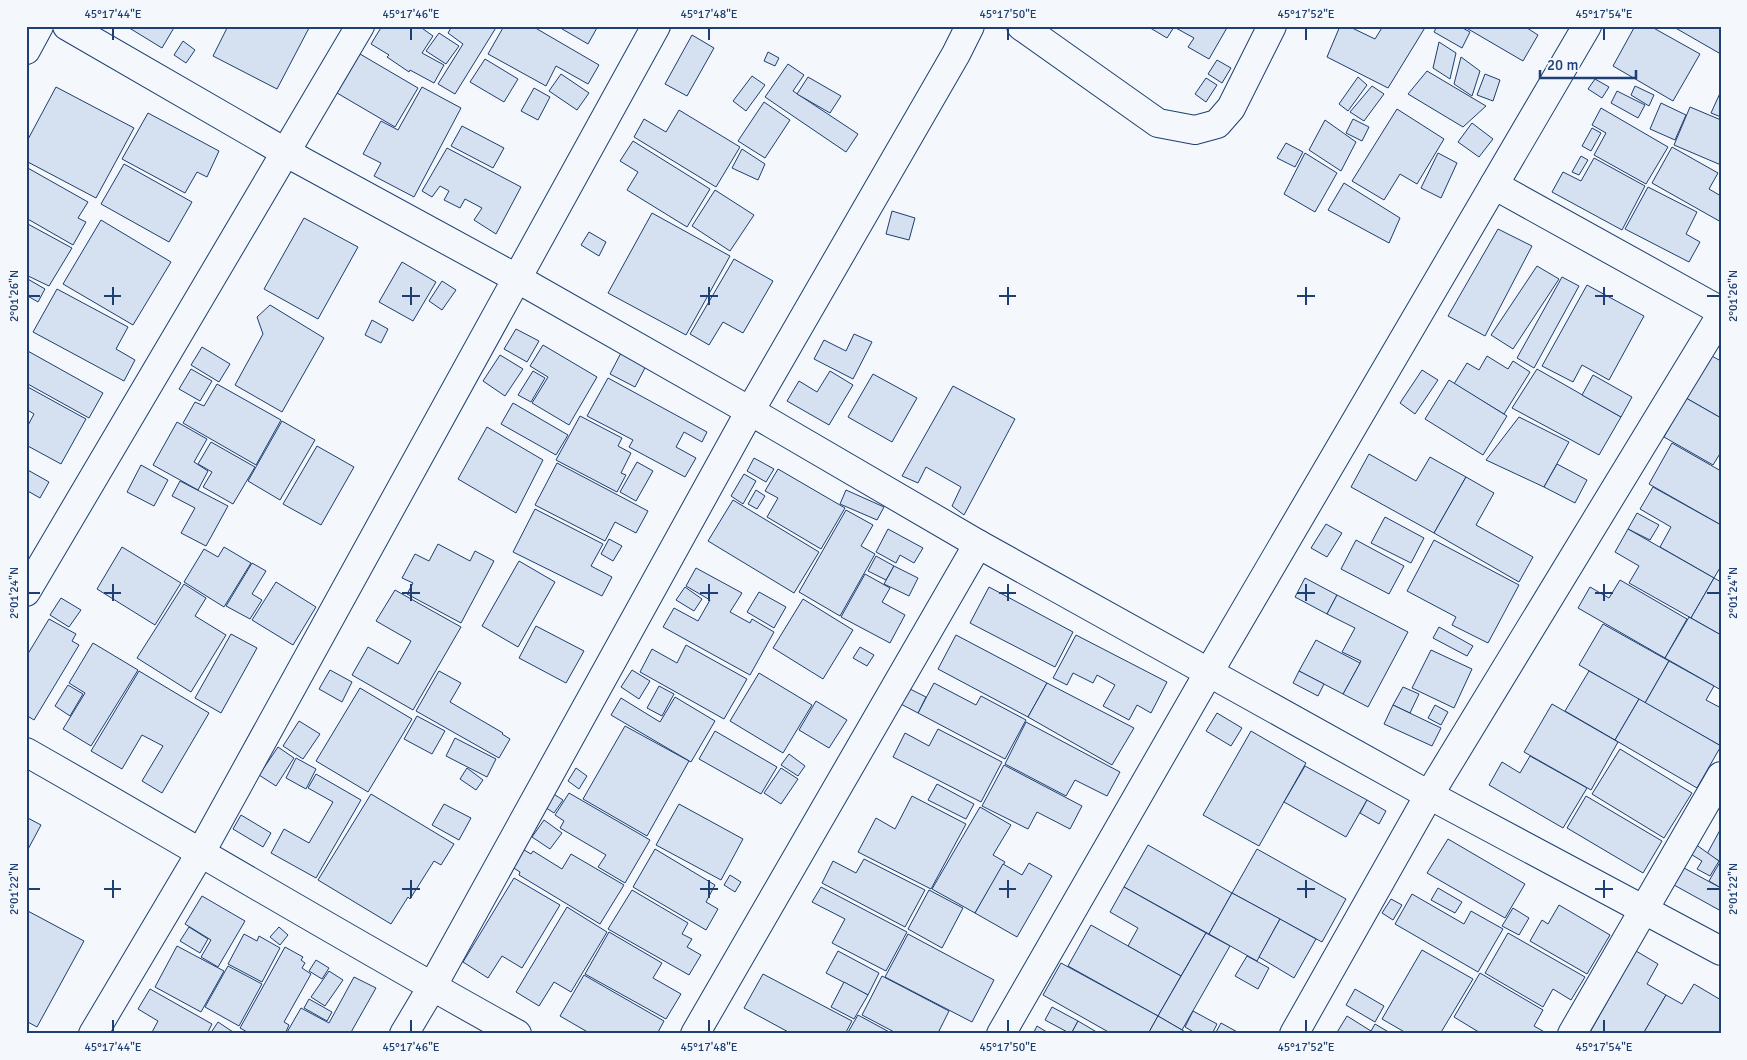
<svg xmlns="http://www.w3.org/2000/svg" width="1747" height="1060" viewBox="0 0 1747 1060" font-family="Signika,sans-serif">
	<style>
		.building { fill: #d5e0f0; stroke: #1d3f73 }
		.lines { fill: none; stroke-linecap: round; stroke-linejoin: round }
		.minor-casing { stroke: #1d3f73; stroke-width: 30 }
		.minor { stroke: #f4f7fb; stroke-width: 28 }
		.ticks { fill: none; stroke: #1d3f73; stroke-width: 2 }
		.neatline { fill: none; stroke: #1d3f73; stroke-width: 2 }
		.ticks-label { font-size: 12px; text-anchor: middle; fill: #1d3f73 }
	</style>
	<rect width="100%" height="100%" fill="#f4f7fb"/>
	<!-- building -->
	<g class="building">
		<polygon points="126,26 175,26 162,48"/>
		<polygon points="228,26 305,26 309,28 277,89 213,56"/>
		<polygon points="382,26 419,26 433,36 422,53 444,65 434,83 410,70 409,72 387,57 389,55 371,44"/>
		<polygon points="452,26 497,26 455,94 438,84 463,44 448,33"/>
		<polygon points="504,26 532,26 599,65 588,84 556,66 546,86 488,54"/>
		<polygon points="557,26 598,26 588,44"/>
		<polygon points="1147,26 1228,26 1209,59 1188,47 1194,38 1174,27 1167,38"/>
		<polygon points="1340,26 1348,26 1375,39 1383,26 1426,26 1388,88 1327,57"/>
		<polygon points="1437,26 1459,26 1470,32 1462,48 1434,32"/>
		<polygon points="1463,26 1524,26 1538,35 1523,61"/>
		<polygon points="1635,26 1650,26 1700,54 1673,101 1613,66"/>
		<polygon points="1672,26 1721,26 1721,51 1719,53"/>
		<polygon points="439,33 459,46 446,64 426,51"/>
		<polygon points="692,35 714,48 687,96 665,84"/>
		<polygon points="183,41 195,50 186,63 174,55"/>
		<polygon points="1439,42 1456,53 1450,79 1433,68"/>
		<polygon points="768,52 779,58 775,66 764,61"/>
		<polygon points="360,54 418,88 395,127 337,93"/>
		<polygon points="1461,57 1480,71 1472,96 1454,84"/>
		<polygon points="485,59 518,79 504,102 470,82"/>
		<polygon points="1217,60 1231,68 1222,83 1208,74"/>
		<polygon points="788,64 804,75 793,91 858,134 846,152 765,97"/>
		<polygon points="1427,71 1486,106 1463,127 1408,94"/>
		<polygon points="561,74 589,93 577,110 549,91"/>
		<polygon points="1485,74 1500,80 1493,101 1477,95"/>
		<polygon points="752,76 765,85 746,111 733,101"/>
		<polygon points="808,77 841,96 830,113 797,94"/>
		<polygon points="1358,77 1367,85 1348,111 1339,104"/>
		<polygon points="1206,78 1217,85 1206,102 1195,94"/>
		<polygon points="1595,79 1609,87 1602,98 1588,89"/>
		<polygon points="1372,86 1384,94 1364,121 1350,112"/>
		<polygon points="1635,86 1654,95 1649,106 1631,95"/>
		<polygon points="56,87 134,128 96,198 26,161 26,143"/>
		<polygon points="422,87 461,108 414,197 374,176 381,163 363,154 381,121 398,130"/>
		<polygon points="534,88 550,97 538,120 521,111"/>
		<polygon points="1617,91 1645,105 1638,118 1611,103"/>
		<polygon points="1721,91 1721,117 1711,113"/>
		<polygon points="764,102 790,120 765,158 738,141"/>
		<polygon points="1661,103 1686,115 1675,140 1650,129"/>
		<polygon points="1690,107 1721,120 1721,165 1674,145"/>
		<polygon points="1601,108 1668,147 1646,184 1594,155 1606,133 1592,125"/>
		<polygon points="1397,109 1444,139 1417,184 1400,174 1384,200 1352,181"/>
		<polygon points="679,110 740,147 716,187 634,137 644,119 666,132"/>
		<polygon points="148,113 219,151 207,177 197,172 185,193 122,159"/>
		<polygon points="1353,119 1369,127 1362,141 1346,133"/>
		<polygon points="1325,120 1356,142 1341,171 1309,150"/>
		<polygon points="1472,123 1493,139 1479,157 1458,142"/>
		<polygon points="462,126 504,148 493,168 451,146"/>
		<polygon points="1592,128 1601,133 1591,151 1582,146"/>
		<polygon points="633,141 710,189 687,227 627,190 638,172 620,161"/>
		<polygon points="1286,143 1303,152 1295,167 1277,158"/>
		<polygon points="1672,147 1718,173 1709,189 1721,196 1721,222 1652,183"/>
		<polygon points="447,148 521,187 496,234 474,220 482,208 465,199 460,208 444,200 449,191 440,186 432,197 422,191"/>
		<polygon points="742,149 765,164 758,180 732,168"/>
		<polygon points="1305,153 1337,173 1315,212 1284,194"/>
		<polygon points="1438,153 1457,163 1441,198 1421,188"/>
		<polygon points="1581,156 1588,160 1579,175 1572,172"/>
		<polygon points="1594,158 1645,186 1622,230 1552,192 1563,172 1581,181"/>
		<polygon points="124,164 192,202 169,242 101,204"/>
		<polygon points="26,167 88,202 78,218 86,222 73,245 26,218"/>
		<polygon points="1344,183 1400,218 1389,243 1328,210"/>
		<polygon points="1648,187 1697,212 1686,234 1700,242 1689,262 1625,229"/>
		<polygon points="715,190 754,215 730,251 692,226"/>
		<polygon points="892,211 915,218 909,240 886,234"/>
		<polygon points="652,213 730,256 686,335 608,293"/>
		<polygon points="304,218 358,247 318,319 264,289"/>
		<polygon points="101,220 171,262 133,325 63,284"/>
		<polygon points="26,223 72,248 49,286 26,275"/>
		<polygon points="1498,229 1532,246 1485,336 1448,316"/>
		<polygon points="589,232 606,242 599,256 581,245"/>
		<polygon points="734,259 773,281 743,333 723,322 709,345 690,334"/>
		<polygon points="402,262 436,282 413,321 379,302"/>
		<polygon points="1537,266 1559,279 1513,349 1491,335"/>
		<polygon points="1562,277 1579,286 1534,368 1517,358"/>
		<polygon points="26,278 45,289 38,302 26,295"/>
		<polygon points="442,281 456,290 442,310 429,301"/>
		<polygon points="1587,285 1644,316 1609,380 1582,365 1573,382 1542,366"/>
		<polygon points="57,289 128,327 116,349 135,360 124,381 33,332"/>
		<polygon points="270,305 324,338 282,412 235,385 263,334 257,317"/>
		<polygon points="372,320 388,329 381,343 365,335"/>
		<polygon points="516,329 539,341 527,362 504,349"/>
		<polygon points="854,334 872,342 853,379 814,359 824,340 846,351"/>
		<polygon points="543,345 597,377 569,425 532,403 548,377 530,366"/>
		<polygon points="202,347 230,364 219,382 191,365"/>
		<polygon points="26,350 103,393 89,418 26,383"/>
		<polygon points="622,351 647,364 635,387 610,374"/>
		<polygon points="500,355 523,369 505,396 483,381"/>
		<polygon points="1710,355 1721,361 1721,418 1686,398"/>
		<polygon points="1487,356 1508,369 1513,361 1530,372 1504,414 1454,384 1467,363 1479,370"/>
		<polygon points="191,369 212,381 200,401 179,389"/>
		<polygon points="1537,369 1621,417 1599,455 1512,408"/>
		<polygon points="1422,370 1438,380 1415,414 1400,403"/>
		<polygon points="533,371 545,378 531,402 518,395"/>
		<polygon points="830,371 853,385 829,425 787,401 799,381 817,392"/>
		<polygon points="873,374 917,398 892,442 848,417"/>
		<polygon points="1593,375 1632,397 1621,417 1582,395"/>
		<polygon points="608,378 707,432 702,442 684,432 676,447 696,458 685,477 629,447 633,440 587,416"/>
		<polygon points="1449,380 1507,416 1483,455 1425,419"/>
		<polygon points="217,384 281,420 256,465 183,423 195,402 204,406"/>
		<polygon points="26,386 86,419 61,464 26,445 26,429 34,414 26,409"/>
		<polygon points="953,386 1015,419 964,515 952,506 961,487 926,467 918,483 902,476"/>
		<polygon points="1686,398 1721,418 1721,452 1713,465 1664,437"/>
		<polygon points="513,403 568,435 556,455 501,424"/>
		<polygon points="580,416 622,438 618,446 631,453 621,473 626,475 617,492 556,460"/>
		<polygon points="1519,417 1569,442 1544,487 1486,460"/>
		<polygon points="282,421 315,440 280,500 248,481"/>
		<polygon points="177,422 207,439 194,462 208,471 198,490 153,465"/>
		<polygon points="487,427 543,460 516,513 458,479"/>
		<polygon points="211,442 255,467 233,504 203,487 212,472 198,464"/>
		<polygon points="1672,443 1721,471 1721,525 1649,484"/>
		<polygon points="317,446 354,467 321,525 283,504"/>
		<polygon points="1369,454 1416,481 1430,457 1466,477 1434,533 1351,487"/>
		<polygon points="754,458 774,469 766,482 747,471"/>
		<polygon points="637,462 653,471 636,501 620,492"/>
		<polygon points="557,463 648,511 636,533 615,522 605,541 535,505"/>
		<polygon points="1557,464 1587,480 1575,503 1544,487"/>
		<polygon points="141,465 168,480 154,506 127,492"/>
		<polygon points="26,469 49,482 40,498 26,490"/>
		<polygon points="778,469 845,508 821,549 767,517 778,498 765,491"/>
		<polygon points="744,474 756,481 743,504 731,496"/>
		<polygon points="1466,477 1494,493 1476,525 1533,557 1519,582 1434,533"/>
		<polygon points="180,481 228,506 206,546 181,533 195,508 172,496"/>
		<polygon points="1653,487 1721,525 1721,566 1714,578 1660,547 1671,527 1640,509"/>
		<polygon points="756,490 765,496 757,509 748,504"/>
		<polygon points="846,490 884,507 877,520 840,504"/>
		<polygon points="733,500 819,552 794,593 708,541"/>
		<polygon points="535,509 603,544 591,566 612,577 602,596 513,552"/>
		<polygon points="846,510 873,525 861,546 875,554 840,616 799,592"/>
		<polygon points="1637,513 1659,525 1650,540 1628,529"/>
		<polygon points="1385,517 1424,538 1411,563 1371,543"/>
		<polygon points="1326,524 1342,533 1327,557 1311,548"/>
		<polygon points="888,529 923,548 914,563 900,555 896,563 876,552"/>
		<polygon points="1628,529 1714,578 1691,618 1629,583 1639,566 1615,552"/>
		<polygon points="609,539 622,546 613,561 601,554"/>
		<polygon points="1356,540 1404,566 1389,594 1341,569"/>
		<polygon points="1434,540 1519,585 1488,643 1452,625 1456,617 1407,591"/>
		<polygon points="438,544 470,561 475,551 494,561 461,623 407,594 413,583 402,578 415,554 429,561"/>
		<polygon points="122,547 181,583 155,625 97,589"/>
		<polygon points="224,547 251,563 224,607 184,582 204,549 218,557"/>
		<polygon points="876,556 894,566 886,580 868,571"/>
		<polygon points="519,561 555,582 518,647 482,626"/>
		<polygon points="252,563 266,571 252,594 262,600 250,619 226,606"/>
		<polygon points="894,566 918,578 909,596 884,584"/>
		<polygon points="696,568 742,593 730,612 750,623 752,619 774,632 750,675 663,627 674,608 698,621 710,600 686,586"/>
		<polygon points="865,574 890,588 882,602 905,615 890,643 841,617"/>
		<polygon points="1305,578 1337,595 1327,614 1295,597"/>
		<polygon points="1714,578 1721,582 1721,635 1691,618"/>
		<polygon points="1620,580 1687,619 1665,658 1578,608 1590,587 1609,598"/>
		<polygon points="276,582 316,607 293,645 252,620"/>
		<polygon points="184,584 206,598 195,616 226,635 191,692 137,658"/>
		<polygon points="685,587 702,599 694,611 676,600"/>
		<polygon points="989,587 1073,632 1055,667 970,623"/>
		<polygon points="395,590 461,627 413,710 352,675 368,647 398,664 411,641 376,621"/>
		<polygon points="759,592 786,607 774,628 747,612"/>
		<polygon points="1337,595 1408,632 1368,707 1343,694 1361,661 1342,652 1355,628 1327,614"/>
		<polygon points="61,598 81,610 69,627 50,615"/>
		<polygon points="803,599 853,630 823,679 773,648"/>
		<polygon points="1689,617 1721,635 1721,690 1665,658"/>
		<polygon points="49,619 76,634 72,641 79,645 34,720 26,715 26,657"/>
		<polygon points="1603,624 1669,661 1645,703 1579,665"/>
		<polygon points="536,626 584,651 566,683 519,658"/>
		<polygon points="1439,627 1473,646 1467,656 1433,638"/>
		<polygon points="231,634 257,648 221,713 195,698"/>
		<polygon points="956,635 1047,683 1028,717 938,669"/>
		<polygon points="1076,635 1167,682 1151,713 1137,705 1129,720 1103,706 1115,685 1097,675 1093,683 1073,673 1067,685 1053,678"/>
		<polygon points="1316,640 1360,663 1343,694 1299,671"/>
		<polygon points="93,643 138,670 91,746 63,729 85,693 69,683"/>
		<polygon points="686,645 747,679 724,719 640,672 652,649 677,663"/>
		<polygon points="860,647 874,655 867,666 853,658"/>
		<polygon points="1431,650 1472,669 1454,708 1412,688"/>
		<polygon points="1669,661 1714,686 1706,700 1721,708 1721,746 1645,703"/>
		<polygon points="330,670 352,682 342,702 319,689"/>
		<polygon points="632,670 650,681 639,699 621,687"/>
		<polygon points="139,671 209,713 162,793 142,781 163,746 142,735 122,769 91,751"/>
		<polygon points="439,671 461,683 450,702 503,733 502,734 510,739 499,758 416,711"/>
		<polygon points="1299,671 1324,684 1318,696 1293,683"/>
		<polygon points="1589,671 1639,699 1615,740 1565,711"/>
		<polygon points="759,673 812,705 783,753 730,721"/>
		<polygon points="934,683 976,705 981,696 1026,720 1005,759 918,713"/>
		<polygon points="1047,683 1134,728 1112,765 1028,717"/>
		<polygon points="68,685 83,694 70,716 55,706"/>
		<polygon points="659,686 674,694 662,716 647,708"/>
		<polygon points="906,687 926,697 918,713 897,702"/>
		<polygon points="1403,687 1419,694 1410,713 1393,705"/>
		<polygon points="360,688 412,719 368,792 316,761"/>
		<polygon points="675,697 715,721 691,762 611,715 621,698 660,722"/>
		<polygon points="1639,699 1721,746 1697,788 1615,740"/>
		<polygon points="816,701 847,720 829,748 799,730"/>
		<polygon points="1552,704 1618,742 1591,790 1524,752"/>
		<polygon points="1393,705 1441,728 1432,746 1384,724"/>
		<polygon points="1435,705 1448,712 1441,725 1428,718"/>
		<polygon points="1217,713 1242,728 1231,746 1206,731"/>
		<polygon points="417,716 445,731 432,754 404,739"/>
		<polygon points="299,721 320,734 303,759 283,746"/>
		<polygon points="1026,722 1120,772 1107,796 1075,780 1066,796 1005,764"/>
		<polygon points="625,726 689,761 647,836 583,799"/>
		<polygon points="938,729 1002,762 981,802 893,757 905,733 929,746"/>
		<polygon points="715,731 777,767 761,794 699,759"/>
		<polygon points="1251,731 1306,763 1259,846 1203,815"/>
		<polygon points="455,738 496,759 487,777 446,756"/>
		<polygon points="278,747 294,758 276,786 259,775"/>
		<polygon points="1620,749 1692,793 1664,838 1592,794"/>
		<polygon points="789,754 805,766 798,776 781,765"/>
		<polygon points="1530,756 1587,788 1563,828 1489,785 1502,762 1520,773"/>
		<polygon points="296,758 316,769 306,789 286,778"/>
		<polygon points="1004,765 1082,806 1070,829 1037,812 1028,829 982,806"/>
		<polygon points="1305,766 1367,800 1346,837 1284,802"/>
		<polygon points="467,768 483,780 476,790 460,779"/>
		<polygon points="576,768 587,776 579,789 568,781"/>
		<polygon points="781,768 798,779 781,804 764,793"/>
		<polygon points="316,774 361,800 316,878 271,853 284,829 309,843 333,802 308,788"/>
		<polygon points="937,784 974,804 966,819 928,800"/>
		<polygon points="549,791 563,800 554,813 540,804"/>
		<polygon points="569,793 650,840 625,883 598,867 606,855 560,828 564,821 555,815"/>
		<polygon points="371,794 454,844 441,865 434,861 410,899 408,897 391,924 318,880"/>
		<polygon points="912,796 966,824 931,889 858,852 876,818 895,829"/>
		<polygon points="1586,796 1662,841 1643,873 1567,828"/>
		<polygon points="1367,800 1386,811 1379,824 1360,813"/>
		<polygon points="444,804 471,818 459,840 432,825"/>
		<polygon points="679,804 743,839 721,880 656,845"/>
		<polygon points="980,807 1011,825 993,855 1005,862 975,913 932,889"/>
		<polygon points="241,815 271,833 263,847 233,829"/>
		<polygon points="26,817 41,825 26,853"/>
		<polygon points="544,820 562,833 550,849 532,837"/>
		<polygon points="1720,830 1721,831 1721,862 1707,854"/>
		<polygon points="1448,839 1525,884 1505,918 1427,873"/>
		<polygon points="1695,844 1719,861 1710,876 1697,869 1702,861 1689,853"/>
		<polygon points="1148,845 1232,893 1209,934 1124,887"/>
		<polygon points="519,847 531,854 533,851 562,869 571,854 624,885 600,924 519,875 520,872 509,865"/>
		<polygon points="655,849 715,885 706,902 718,909 706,930 633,887"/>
		<polygon points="1257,849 1346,899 1322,942 1232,893"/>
		<polygon points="864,859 925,890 905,927 822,883 833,861 856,873"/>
		<polygon points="1720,862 1721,862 1721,888 1709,881"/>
		<polygon points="1029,863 1052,876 1017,937 975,913 1003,864 1022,875"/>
		<polygon points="1684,868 1721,888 1721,911 1674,885"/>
		<polygon points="730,875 741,882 735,892 724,885"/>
		<polygon points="514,878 560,905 522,968 502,956 488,978 463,962"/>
		<polygon points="821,887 907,932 886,971 832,943 845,919 812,902"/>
		<polygon points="1124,887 1206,933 1181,976 1128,946 1138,928 1110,912"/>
		<polygon points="1438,888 1462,902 1455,913 1431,900"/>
		<polygon points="632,890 688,923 682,934 692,939 687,947 701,955 689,975 608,929"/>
		<polygon points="929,890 963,908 942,948 908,929"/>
		<polygon points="1232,893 1280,919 1257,961 1209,934"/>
		<polygon points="1412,894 1464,924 1471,911 1503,929 1478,972 1395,924"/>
		<polygon points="202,896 245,921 218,967 201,957 211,940 185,924"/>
		<polygon points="1391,899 1402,905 1393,920 1382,913"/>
		<polygon points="1559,905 1610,935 1587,974 1530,941 1542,920 1548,924"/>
		<polygon points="567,907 607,932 571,992 554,982 539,1006 516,992"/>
		<polygon points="1513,908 1529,918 1519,935 1502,926"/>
		<polygon points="26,910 84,941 37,1027 26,1021"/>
		<polygon points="1280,919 1316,939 1294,978 1259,957"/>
		<polygon points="1091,925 1181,976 1158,1016 1068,966"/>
		<polygon points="189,927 208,939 200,953 180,941"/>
		<polygon points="279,927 288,935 280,945 270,937"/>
		<polygon points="609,932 662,963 653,978 681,994 666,1019 585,974"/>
		<polygon points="1206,933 1230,946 1182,1030 1158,1016"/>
		<polygon points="1508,933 1585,977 1571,1000 1553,989 1543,1007 1485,973"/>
		<polygon points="244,934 257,941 259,936 280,948 262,982 228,964"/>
		<polygon points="908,934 994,980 972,1022 885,977"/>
		<polygon points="177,946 224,971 201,1012 155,987"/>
		<polygon points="285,947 303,957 301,960 305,963 302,968 311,974 284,1022 289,1025 285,1034 251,1034 240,1028"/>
		<polygon points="1422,950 1473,979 1440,1034 1408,1034 1382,1019"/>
		<polygon points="838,951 879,973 868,995 826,973"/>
		<polygon points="1636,951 1658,964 1647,984 1666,995 1643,1034 1589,1034"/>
		<polygon points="1247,956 1269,968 1258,989 1235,976"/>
		<polygon points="316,960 329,968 322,979 309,971"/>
		<polygon points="1061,963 1158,1016 1148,1034 1112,1034 1043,995"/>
		<polygon points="228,966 262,984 239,1026 205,1007"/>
		<polygon points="329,971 343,980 325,1006 311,997"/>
		<polygon points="1480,973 1543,1010 1534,1026 1548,1034 1482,1034 1454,1017"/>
		<polygon points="763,974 852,1021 845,1034 792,1034 744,1008"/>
		<polygon points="584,975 664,1021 657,1034 591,1034 560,1016"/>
		<polygon points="882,976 949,1011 939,1031 945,1034 898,1034 862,1015"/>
		<polygon points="354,977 376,988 350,1034 286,1034 301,1008 329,1023"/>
		<polygon points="844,982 868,995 854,1019 831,1007"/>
		<polygon points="1694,984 1721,1000 1721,1034 1643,1034 1666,995 1682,1004"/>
		<polygon points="150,989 212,1024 207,1034 151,1034 158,1021 138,1009"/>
		<polygon points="1355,989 1384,1006 1375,1022 1346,1005"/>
		<polygon points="309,999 332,1012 327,1021 304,1008"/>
		<polygon points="1052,1007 1078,1021 1071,1034 1045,1020"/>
		<polygon points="1193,1011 1217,1024 1212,1034 1197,1034 1185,1027"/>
		<polygon points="858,1015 893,1034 847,1034"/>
		<polygon points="1158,1016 1182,1030 1189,1034 1148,1034"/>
		<polygon points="1347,1016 1371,1031 1375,1024 1392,1034 1336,1034"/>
		<polygon points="1078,1021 1100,1034 1071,1034"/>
		<polygon points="218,1022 236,1034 210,1034"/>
		<polygon points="1221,1023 1241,1034 1215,1034"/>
		<polygon points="1037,1026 1050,1034 1033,1034"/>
	</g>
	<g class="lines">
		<!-- minor casing -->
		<g class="minor-casing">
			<g id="minor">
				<polyline points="67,26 285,152 518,279 750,411 978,544 1429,795 1721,951"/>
				<polyline points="1021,26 1158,123 1195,130 1217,124 1231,108 1272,26"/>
				<polyline points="26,50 39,26"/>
				<polyline points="1494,185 1721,311"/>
				<polyline points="26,592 360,26"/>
				<path d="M 26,752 C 190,845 352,943 517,1034"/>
				<polyline points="93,1034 201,852 656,26"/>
				<polyline points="404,1034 432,987 750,411 956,54 970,26"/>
				<polyline points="695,1034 978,544"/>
				<polyline points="1001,1034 1209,672 1587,26"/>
				<polyline points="1294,1034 1429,795 1721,315"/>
				<polyline points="1572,1034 1721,776"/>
			</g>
		</g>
		<!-- minor -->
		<use href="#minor" class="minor"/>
	</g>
	<!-- ticks -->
	<path class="ticks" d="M 113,28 L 113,40M 411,28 L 411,40M 709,28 L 709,40M 1008,28 L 1008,40M 1306,28 L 1306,40M 1604,28 L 1604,40M 113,287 L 113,305M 411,287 L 411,305M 709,287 L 709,305M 1008,287 L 1008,305M 1306,287 L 1306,305M 1604,287 L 1604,305M 28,296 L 40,296M 104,296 L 121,296M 402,296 L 420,296M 700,296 L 718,296M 999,296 L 1016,296M 1297,296 L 1315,296M 1595,296 L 1613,296M 1707,296 L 1720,296M 113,584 L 113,601M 411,584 L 411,601M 709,584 L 709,601M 1008,584 L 1008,601M 1306,584 L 1306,601M 1604,584 L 1604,601M 28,593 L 40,593M 104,593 L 121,593M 402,593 L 420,593M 700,593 L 718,593M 999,593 L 1016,593M 1297,593 L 1315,593M 1595,593 L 1613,593M 1707,593 L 1720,593M 113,880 L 113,898M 411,880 L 411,898M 709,880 L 709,898M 1008,880 L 1008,898M 1306,880 L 1306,898M 1604,880 L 1604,898M 28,889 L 40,889M 104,889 L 121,889M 402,889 L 420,889M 700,889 L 718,889M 999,889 L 1016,889M 1297,889 L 1315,889M 1595,889 L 1613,889M 1707,889 L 1720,889M 113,1020 L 113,1032M 411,1020 L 411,1032M 709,1020 L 709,1032M 1008,1020 L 1008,1032M 1306,1020 L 1306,1032M 1604,1020 L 1604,1032"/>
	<!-- border -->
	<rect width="1747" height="1060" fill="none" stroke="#f4f7fb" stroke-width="55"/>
	<!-- scale -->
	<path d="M1540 70v8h96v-8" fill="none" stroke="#1d3f73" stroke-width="2.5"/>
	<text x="1547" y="70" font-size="15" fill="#1d3f73" stroke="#f4f7fb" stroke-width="4" paint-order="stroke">20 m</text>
	<rect x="28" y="28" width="1692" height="1004" class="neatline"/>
	<g class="ticks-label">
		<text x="113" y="18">45°17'44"E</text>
		<text x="411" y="18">45°17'46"E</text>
		<text x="709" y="18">45°17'48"E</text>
		<text x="1008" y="18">45°17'50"E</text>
		<text x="1306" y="18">45°17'52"E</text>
		<text x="1604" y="18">45°17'54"E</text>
		<text transform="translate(14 296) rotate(-90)" y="4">2°01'26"N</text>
		<text transform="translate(1733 296) rotate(-90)" y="4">2°01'26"N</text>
		<text transform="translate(14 593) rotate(-90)" y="4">2°01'24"N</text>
		<text transform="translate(1733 593) rotate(-90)" y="4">2°01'24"N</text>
		<text transform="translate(14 889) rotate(-90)" y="4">2°01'22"N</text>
		<text transform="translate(1733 889) rotate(-90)" y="4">2°01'22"N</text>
		<text x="113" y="1051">45°17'44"E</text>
		<text x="411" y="1051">45°17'46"E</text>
		<text x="709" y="1051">45°17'48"E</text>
		<text x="1008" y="1051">45°17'50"E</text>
		<text x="1306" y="1051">45°17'52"E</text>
		<text x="1604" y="1051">45°17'54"E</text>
	</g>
</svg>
